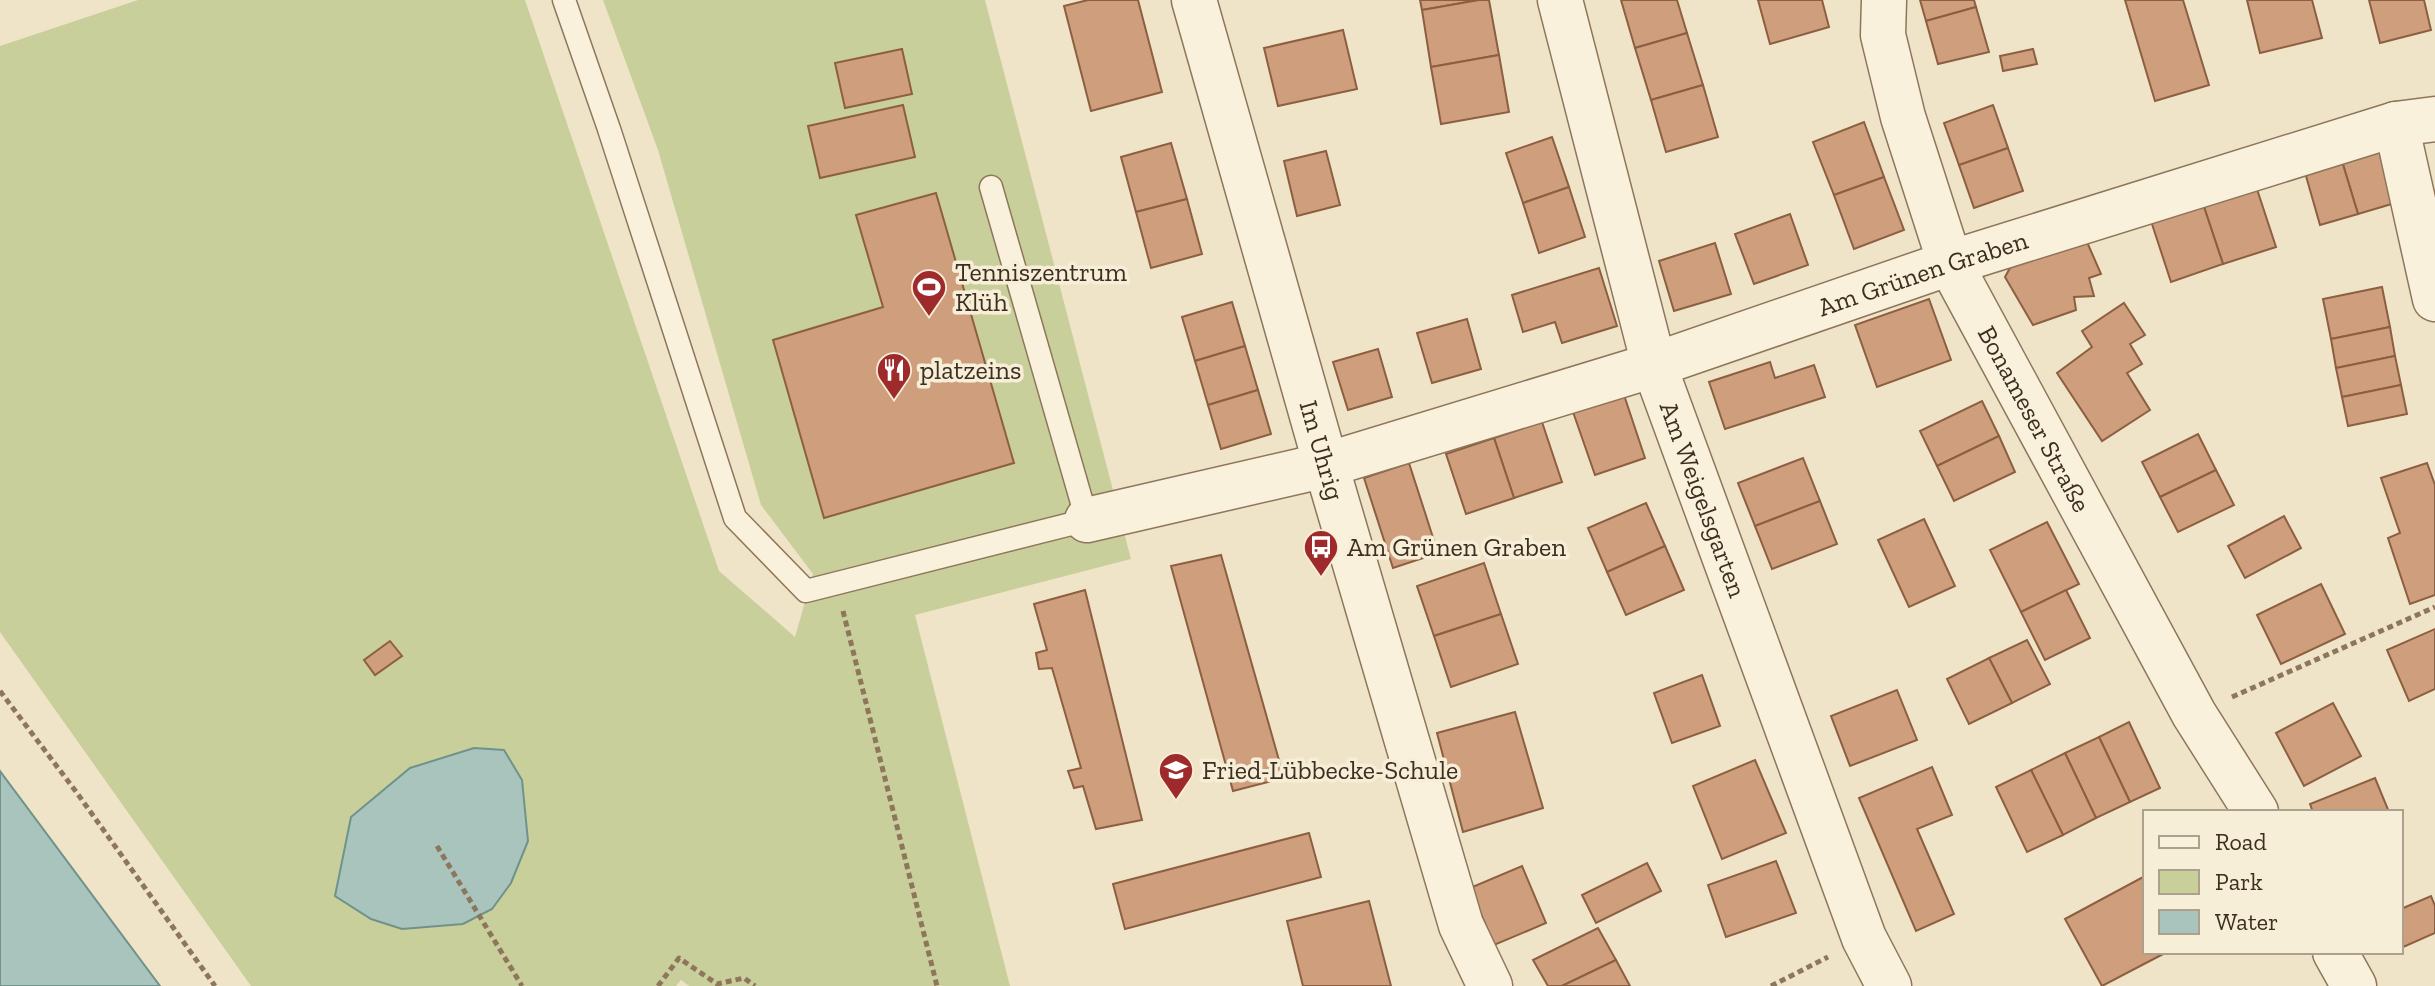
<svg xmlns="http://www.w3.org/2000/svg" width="2435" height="986" viewBox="0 0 2435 986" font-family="'Zilla Slab',serif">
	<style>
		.green { fill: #c9cf9b }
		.water { fill: #a9c4bc; stroke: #6f938a; stroke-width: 2 }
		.building { fill: #cf9f7d; stroke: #8d5f41; stroke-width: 2 }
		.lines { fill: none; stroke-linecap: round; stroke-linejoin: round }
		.service-casing { stroke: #8d765c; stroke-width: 25 }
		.minor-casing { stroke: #8d765c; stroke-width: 47 }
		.tertiary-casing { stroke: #8d765c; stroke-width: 47 }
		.path { stroke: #8d765c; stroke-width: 5; stroke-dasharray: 6 4; stroke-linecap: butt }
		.service { stroke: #faf1dc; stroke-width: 22 }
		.minor { stroke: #faf1dc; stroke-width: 44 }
		.tertiary { stroke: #faf1dc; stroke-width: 44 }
		.labels { text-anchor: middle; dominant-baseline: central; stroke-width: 7; stroke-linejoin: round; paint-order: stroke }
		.poi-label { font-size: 26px; fill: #3d2e20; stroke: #f7eed8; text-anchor: start }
		.street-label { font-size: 26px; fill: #3d2e20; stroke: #f7eed8 }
	</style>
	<rect width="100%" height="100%" fill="#f0e4c8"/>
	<!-- green -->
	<polygon class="green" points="138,0 525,0 719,571 795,637 813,574 761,505 658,150 603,0 985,0 1131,559 915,615 1010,986 689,986 681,980 676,986 251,986 0,632 0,46"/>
	<!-- water -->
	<g class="water">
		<polygon points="474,748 504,750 522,780 528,841 511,883 492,909 463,924 402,929 371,919 335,896 351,817 410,768"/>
		<polygon points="0,771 160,986 0,986"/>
	</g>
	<!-- building -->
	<g class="building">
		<polygon points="1088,0 1138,0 1162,92 1091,111 1064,6"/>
		<polygon points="1420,0 1479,0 1422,10"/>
		<polygon points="1479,0 1489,0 1499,55 1431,67 1422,10"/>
		<polygon points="1621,0 1677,0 1687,33 1635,48"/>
		<polygon points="1758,0 1822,0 1829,27 1770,44"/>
		<polygon points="1920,0 1974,0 1976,7 1926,21"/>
		<polygon points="2125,0 2183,0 2209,85 2155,101"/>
		<polygon points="2247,0 2312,0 2322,38 2260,53"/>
		<polygon points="2369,0 2424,0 2431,30 2380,43"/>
		<polygon points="1976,7 1989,52 1938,64 1926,21"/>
		<polygon points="1343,30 1357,89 1278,106 1264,48"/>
		<polygon points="1687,33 1703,85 1651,100 1635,48"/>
		<polygon points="902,49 912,94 845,108 835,63"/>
		<polygon points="2033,49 2037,64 2003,71 2000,56"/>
		<polygon points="1499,55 1509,112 1441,124 1431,67"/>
		<polygon points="1703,85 1718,137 1666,152 1651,100"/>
		<polygon points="903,105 915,157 820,178 808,126"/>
		<polygon points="1993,105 2008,148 1959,165 1944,123"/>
		<polygon points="1864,122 1884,177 1834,195 1813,142"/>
		<polygon points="1552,137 1569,187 1523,203 1506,153"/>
		<polygon points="1171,143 1187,199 1136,212 1121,157"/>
		<polygon points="2378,147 2395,203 2358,214 2341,158"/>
		<polygon points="2008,148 2023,191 1974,208 1959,165"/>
		<polygon points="1326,151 1340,205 1297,216 1284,161"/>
		<polygon points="2341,158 2358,214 2320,225 2304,169"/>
		<polygon points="1884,177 1904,230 1854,249 1834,195"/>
		<polygon points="2255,183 2276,247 2223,264 2202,201"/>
		<polygon points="1569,187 1585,237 1539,253 1523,203"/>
		<polygon points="936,193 1014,463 824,518 773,340 883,307 856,215"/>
		<polygon points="1187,199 1202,254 1151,268 1136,212"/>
		<polygon points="2202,201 2223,264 2171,282 2150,218"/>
		<polygon points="1790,214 1808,265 1754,284 1735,234"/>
		<polygon points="2087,242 2101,274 2089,278 2094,296 2074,297 2076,310 2033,325 2005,277 2016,257"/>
		<polygon points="1715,243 1731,294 1674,311 1659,261"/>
		<polygon points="1599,268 1617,326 1562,343 1555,322 1523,332 1512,295"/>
		<polygon points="2382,287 2390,327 2331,339 2323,299"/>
		<polygon points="1929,299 1951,360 1877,387 1855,325"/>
		<polygon points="1232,302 1245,346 1195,361 1182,317"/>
		<polygon points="2124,303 2145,335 2130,344 2142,364 2127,373 2150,410 2102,441 2057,373 2092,347 2082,331"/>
		<polygon points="1467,319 1481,369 1432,383 1417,333"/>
		<polygon points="2390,327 2395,356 2336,368 2331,339"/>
		<polygon points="1245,346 1258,390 1208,405 1195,361"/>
		<polygon points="1378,349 1392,397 1348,410 1333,362"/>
		<polygon points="2395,356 2401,385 2342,397 2336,368"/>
		<polygon points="1770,362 1775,378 1814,365 1825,397 1725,429 1709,382"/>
		<polygon points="2401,385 2407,414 2348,426 2342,397"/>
		<polygon points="1258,390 1271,434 1221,449 1208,405"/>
		<polygon points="1624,395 1645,458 1595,475 1573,412"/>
		<polygon points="1982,401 1999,436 1937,466 1920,431"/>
		<polygon points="1542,422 1562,482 1514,498 1494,438"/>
		<polygon points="2198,434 2216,470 2160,497 2142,462"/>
		<polygon points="1999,436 2015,472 1954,501 1937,466"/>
		<polygon points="1494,438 1514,498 1466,514 1446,454"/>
		<polygon points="1803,458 1820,501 1755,526 1738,483"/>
		<polygon points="1409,463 1438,553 1393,568 1364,478"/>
		<polygon points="2427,463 2435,485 2435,595 2410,604 2388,538 2400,533 2381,478"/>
		<polygon points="2216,470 2234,505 2178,532 2160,497"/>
		<polygon points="1820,501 1837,544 1772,569 1755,526"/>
		<polygon points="1646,503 1665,546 1607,572 1588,528"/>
		<polygon points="2284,516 2301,548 2245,578 2228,546"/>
		<polygon points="1924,519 1955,586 1909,607 1878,540"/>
		<polygon points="2047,522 2079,584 2021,612 1990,550"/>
		<polygon points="1665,546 1684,590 1626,615 1607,572"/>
		<polygon points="1221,555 1284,778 1233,791 1171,566"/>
		<polygon points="1484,563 1501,614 1434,636 1417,586"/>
		<polygon points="2321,584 2345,634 2281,664 2257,615"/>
		<polygon points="1085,590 1142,820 1096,829 1083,786 1074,788 1068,771 1081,768 1052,668 1039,669 1036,653 1047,650 1034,604"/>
		<polygon points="2066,590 2090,638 2045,660 2021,612"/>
		<polygon points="1501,614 1518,664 1451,687 1434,636"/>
		<polygon points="2435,629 2435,689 2409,701 2387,650"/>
		<polygon points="2027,640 2050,684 2012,703 1989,658"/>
		<polygon points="390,641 402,656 375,675 364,660"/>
		<polygon points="1989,658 2012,703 1969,724 1947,679"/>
		<polygon points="1702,675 1720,726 1672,743 1654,693"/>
		<polygon points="1897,690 1917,740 1850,766 1831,716"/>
		<polygon points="2333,703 2361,756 2304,786 2276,733"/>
		<polygon points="1515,712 1543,808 1463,832 1437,733"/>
		<polygon points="2129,722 2160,788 2130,802 2099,737"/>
		<polygon points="2099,737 2130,802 2096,818 2065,753"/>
		<polygon points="2065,753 2096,818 2063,835 2031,770"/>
		<polygon points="1755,760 1786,833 1722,859 1693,786"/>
		<polygon points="1932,767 1952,815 1917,829 1954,914 1916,931 1859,798"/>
		<polygon points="2031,770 2063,835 2027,852 1996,787"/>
		<polygon points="2375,778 2389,812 2313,812 2310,804"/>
		<polygon points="1309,833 1321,877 1125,929 1113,884"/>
		<polygon points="1776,861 1796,913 1726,937 1708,885"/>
		<polygon points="1647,863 1661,891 1596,923 1582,895"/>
		<polygon points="1522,866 1546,923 1494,945 1470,888"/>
		<polygon points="2145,876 2145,952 2167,952 2102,986 2065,919"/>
		<polygon points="2431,896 2435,906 2435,933 2401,948 2401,909"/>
		<polygon points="1369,901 1391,986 1303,986 1287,921"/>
		<polygon points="1598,928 1616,960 1562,986 1548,986 1533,960"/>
		<polygon points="1616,960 1630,986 1562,986"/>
	</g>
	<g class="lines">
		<!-- service casing -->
		<g class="service-casing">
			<polyline id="service" points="564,0 609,129 735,518 806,591 1087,520 991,187"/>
		</g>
		<!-- minor casing -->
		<g class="minor-casing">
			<g id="minor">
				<path id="s1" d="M 1194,0 L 1326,465 L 1461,925 L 1490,986"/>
				<path id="s2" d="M 1560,0 L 1654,365 L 1864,938 L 1889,986"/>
				<polyline points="2396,124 2435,299"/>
				<path id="s3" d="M 1087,520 L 1326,465 L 1654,365 L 1950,263 L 2396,124 L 2435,119"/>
			</g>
		</g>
		<!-- tertiary casing -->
		<g class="tertiary-casing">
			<g id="tertiary">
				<path id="s4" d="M 1884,0 L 1883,35 L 1903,117 L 1950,263 L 2194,714 L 2256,812"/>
				<polyline points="2335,952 2354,986"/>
			</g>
		</g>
		<!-- path -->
		<g class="path">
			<polyline points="843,611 937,986"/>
			<polyline points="0,691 77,793 215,986"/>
			<polyline points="2232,697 2435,607"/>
			<polyline points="437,846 522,986"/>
			<polyline points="658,986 679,958 717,984 744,978 755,986"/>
			<polyline points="1771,986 1828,957"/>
		</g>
		<!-- service -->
		<use href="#service" class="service"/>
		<!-- minor -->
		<use href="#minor" class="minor"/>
		<!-- tertiary -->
		<use href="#tertiary" class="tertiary"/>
	</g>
	<!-- icons -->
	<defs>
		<g id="stadium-pin" transform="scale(1.8)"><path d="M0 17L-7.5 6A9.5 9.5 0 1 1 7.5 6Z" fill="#9e2a2b" stroke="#f7eed8"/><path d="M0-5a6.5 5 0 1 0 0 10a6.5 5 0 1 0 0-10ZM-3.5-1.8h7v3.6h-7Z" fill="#fff"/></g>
		<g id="restaurant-pin" transform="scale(1.8)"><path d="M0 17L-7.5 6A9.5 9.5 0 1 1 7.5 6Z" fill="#9e2a2b" stroke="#f7eed8"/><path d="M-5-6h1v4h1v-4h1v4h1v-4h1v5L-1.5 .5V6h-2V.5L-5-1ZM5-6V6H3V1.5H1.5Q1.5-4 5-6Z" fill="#fff"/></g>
		<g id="bus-pin" transform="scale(1.8)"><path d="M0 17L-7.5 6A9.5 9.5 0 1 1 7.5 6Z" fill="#9e2a2b" stroke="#f7eed8"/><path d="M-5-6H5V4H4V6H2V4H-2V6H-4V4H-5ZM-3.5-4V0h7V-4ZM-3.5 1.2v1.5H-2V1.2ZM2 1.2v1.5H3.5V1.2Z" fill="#fff"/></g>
		<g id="school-pin" transform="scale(1.8)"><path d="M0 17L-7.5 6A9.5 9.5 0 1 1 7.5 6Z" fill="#9e2a2b" stroke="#f7eed8"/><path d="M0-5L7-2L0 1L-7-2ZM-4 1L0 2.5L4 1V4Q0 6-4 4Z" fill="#fff"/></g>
	</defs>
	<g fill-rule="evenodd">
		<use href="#stadium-pin" x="929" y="287"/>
		<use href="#restaurant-pin" x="894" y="370"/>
		<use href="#bus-pin" x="1321" y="547"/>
		<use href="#school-pin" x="1176" y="770"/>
	</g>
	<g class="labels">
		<!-- poi labels -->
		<g class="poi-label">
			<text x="955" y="272">Tenniszentrum<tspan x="955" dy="30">Klüh</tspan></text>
			<text x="920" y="370">platzeins</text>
			<text x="1347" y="547">Am Grünen Graben</text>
			<text x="1202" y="770">Fried-Lübbecke-Schule</text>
		</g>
		<!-- street labels -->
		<g class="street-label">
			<text stroke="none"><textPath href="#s3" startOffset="872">Am Grünen Graben</textPath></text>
			<text stroke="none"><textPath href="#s4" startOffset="450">Bonameser Straße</textPath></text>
			<text stroke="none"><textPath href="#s1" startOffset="468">Im Uhrig</textPath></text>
			<text stroke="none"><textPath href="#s2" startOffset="520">Am Weigelsgarten</textPath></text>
		</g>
	</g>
	<!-- legend -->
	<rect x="2143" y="810" width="260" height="144" fill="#f7eed8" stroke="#ada18e" stroke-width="2"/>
	<rect x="2159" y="836" width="40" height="12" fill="#faf1dc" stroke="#ada18e" stroke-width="2"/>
	<text x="2215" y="850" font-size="24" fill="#3d2e20">Road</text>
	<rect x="2159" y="870" width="40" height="24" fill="#c9cf9b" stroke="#ada18e" stroke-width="2"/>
	<text x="2215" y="890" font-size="24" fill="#3d2e20">Park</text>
	<rect x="2159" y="910" width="40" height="24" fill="#a9c4bc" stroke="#ada18e" stroke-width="2"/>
	<text x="2215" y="930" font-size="24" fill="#3d2e20">Water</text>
</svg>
